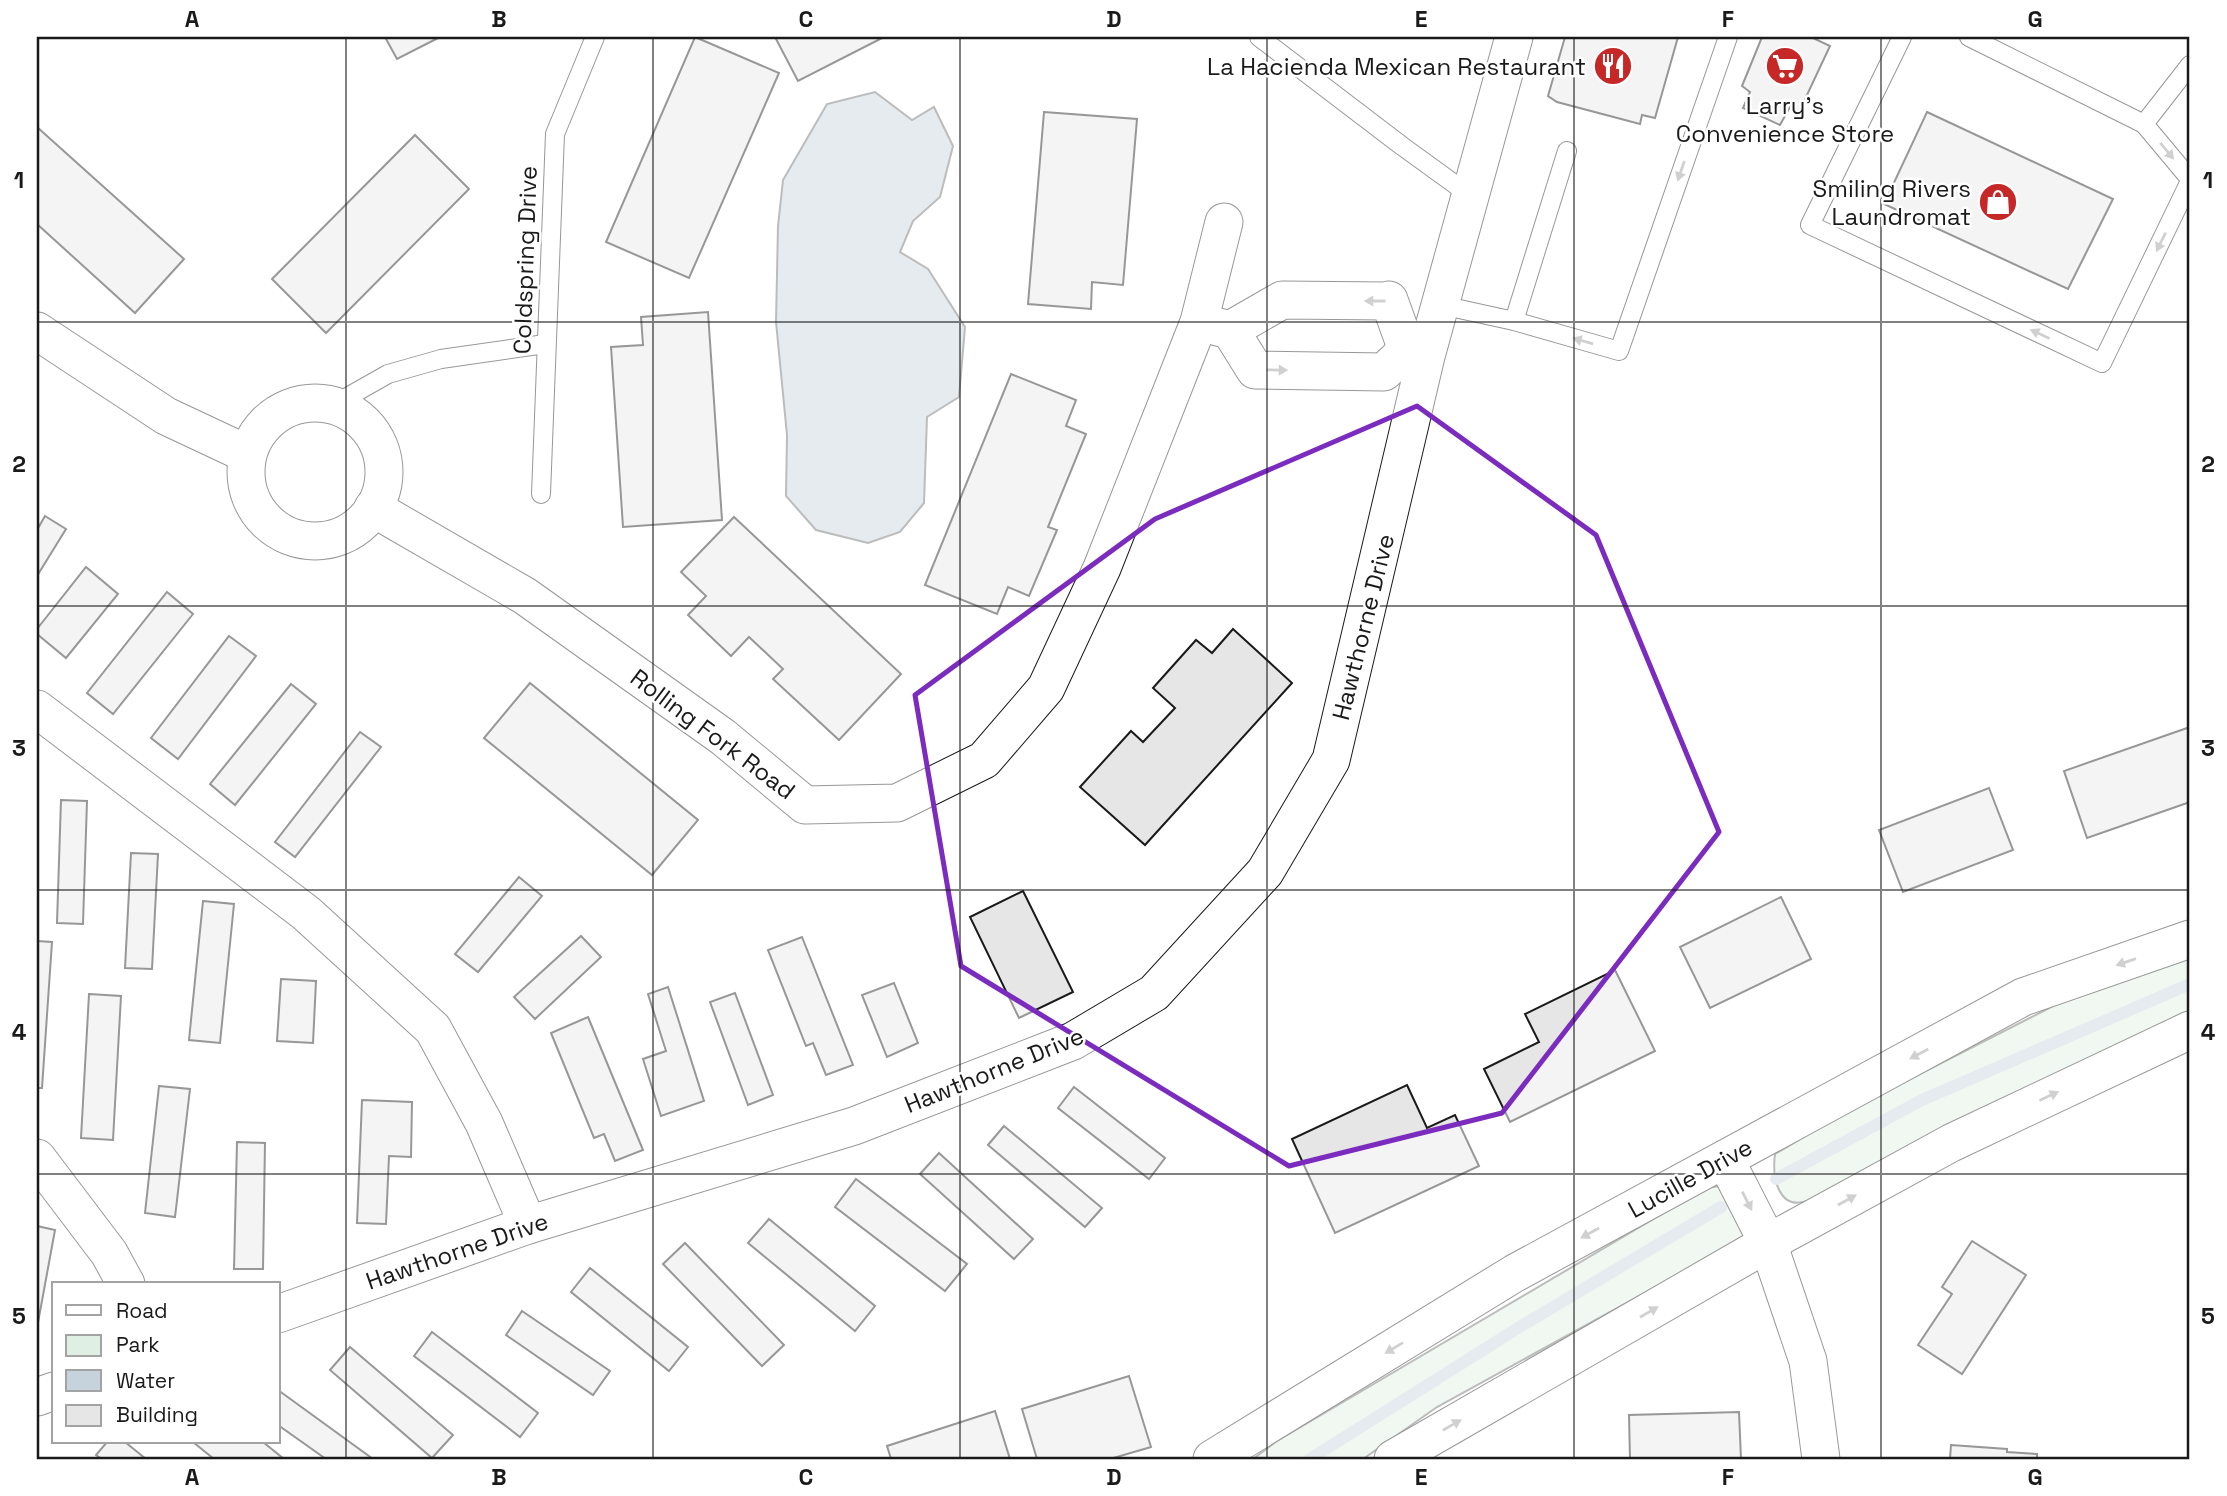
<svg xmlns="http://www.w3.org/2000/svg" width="2227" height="1496" viewBox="0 0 2227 1496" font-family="'Space Grotesk',sans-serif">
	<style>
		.green { fill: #e0efe3; stroke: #6a6a6a; stroke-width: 2 }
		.water { fill: #c6d2dc; stroke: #6a6a6a; stroke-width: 2 }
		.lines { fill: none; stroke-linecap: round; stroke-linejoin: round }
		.stream { stroke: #c6d2dc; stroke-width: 12 }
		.building { fill: #e6e6e6; stroke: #1a1a1a; stroke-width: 2 }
		.service-casing { stroke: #1a1a1a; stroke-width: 20 }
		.minor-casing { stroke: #1a1a1a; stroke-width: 39 }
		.service { stroke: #fff; stroke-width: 18 }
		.minor { stroke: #fff; stroke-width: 37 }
		.oneway { fill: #989898 }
		.marked { fill: none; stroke: #7b2cbf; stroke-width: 5; stroke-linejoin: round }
		.grid { fill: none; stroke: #1a1a1a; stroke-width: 2; stroke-opacity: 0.55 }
		.labels { text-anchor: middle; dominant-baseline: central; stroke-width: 5; stroke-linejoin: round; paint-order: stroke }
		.poi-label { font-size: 24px; fill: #1a1a1a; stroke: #fff; text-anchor: end }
		.street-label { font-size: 24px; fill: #1a1a1a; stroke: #fff }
		.neatline { fill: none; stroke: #1a1a1a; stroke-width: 2.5 }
		.grid-label { font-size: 23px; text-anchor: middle; font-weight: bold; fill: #1a1a1a }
	</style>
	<rect width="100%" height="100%" fill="#fff"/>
	<!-- green -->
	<g class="green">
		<path d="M 2190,958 L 2190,1017 L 1810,1200 C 1778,1213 1772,1177 1775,1154 L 1853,1108 L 2061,1002 Z"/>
		<polygon points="1720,1186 1748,1224 1743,1239 1437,1407 1363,1459 1253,1459 1277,1441 1706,1188"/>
	</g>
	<!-- water -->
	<polygon class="water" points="875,92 912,120 934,107 953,146 940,197 913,221 900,252 928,269 965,327 959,397 927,417 924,503 900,532 868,543 816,530 786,496 787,435 776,322 778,226 783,180 827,104"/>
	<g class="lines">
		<!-- stream -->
		<g class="stream">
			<polyline points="1776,1179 1922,1100 2190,984"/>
			<polyline points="1310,1459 1518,1328 1721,1207"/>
		</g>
	</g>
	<!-- building -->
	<g class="building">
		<polygon points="385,37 440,37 397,59"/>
		<polygon points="695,37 779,73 689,278 606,242"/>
		<polygon points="775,37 884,37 798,81"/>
		<polygon points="1565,37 1678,37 1655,118 1642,115 1640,124 1557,102 1548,96"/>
		<polygon points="1762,37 1811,37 1830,46 1799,112 1790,107 1780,125 1743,108 1750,92 1742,86"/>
		<polygon points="1044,112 1137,119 1123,285 1092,282 1091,309 1028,304"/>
		<polygon points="1927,112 2113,199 2068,289 1884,204"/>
		<polygon points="37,127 184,259 135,313 37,224"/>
		<polygon points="415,135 469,189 326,333 272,279"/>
		<polygon points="708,312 722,520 623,527 611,347 643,345 641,317"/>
		<polygon points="1011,374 1076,400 1066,426 1086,434 1048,527 1057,530 1029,596 1008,587 997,614 925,585"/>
		<polygon points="45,516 66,529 37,576 37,530"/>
		<polygon points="734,517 901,674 839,740 773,679 783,669 749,637 731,656 688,615 706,596 681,572"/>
		<polygon points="86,567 118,594 66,658 37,634 37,629"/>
		<polygon points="167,592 193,614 113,714 87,693"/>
		<polygon points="1233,629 1292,683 1145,845 1080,787 1131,731 1143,742 1175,708 1153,688 1196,640 1212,653"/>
		<polygon points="229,636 256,656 178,759 151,738"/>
		<polygon points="530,683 698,820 652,875 484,738"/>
		<polygon points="291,684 316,704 235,805 210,784"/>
		<polygon points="2190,727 2190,802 2087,838 2064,771"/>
		<polygon points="360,732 381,747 295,857 275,842"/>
		<polygon points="1989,788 2013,850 1903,892 1879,830"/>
		<polygon points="61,800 87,801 83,924 57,923"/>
		<polygon points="131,853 158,854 152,969 125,968"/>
		<polygon points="519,877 542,896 478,972 455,954"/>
		<polygon points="1023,891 1073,992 1019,1018 970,917"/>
		<polygon points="1781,897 1811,959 1710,1008 1680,947"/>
		<polygon points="203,901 234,904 220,1043 189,1040"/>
		<polygon points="581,936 601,957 535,1019 514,997"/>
		<polygon points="802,937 853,1065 826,1075 813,1043 806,1046 768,950"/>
		<polygon points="37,941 52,942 42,1088 37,1088"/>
		<polygon points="1615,970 1655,1051 1510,1122 1484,1069 1539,1042 1525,1014"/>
		<polygon points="281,979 316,981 313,1043 277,1041"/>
		<polygon points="894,983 918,1043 887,1057 862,995"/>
		<polygon points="668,987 704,1101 661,1116 643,1059 666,1051 648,994"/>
		<polygon points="735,993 773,1095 748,1105 710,1002"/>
		<polygon points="89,994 121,996 113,1140 81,1138"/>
		<polygon points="588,1017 643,1150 615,1161 604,1134 594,1138 551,1033"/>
		<polygon points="1407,1085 1427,1128 1455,1115 1479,1166 1335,1233 1292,1139"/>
		<polygon points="159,1086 190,1089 175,1217 145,1213"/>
		<polygon points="1074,1087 1165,1158 1149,1179 1058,1108"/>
		<polygon points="362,1100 412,1102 411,1157 389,1156 386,1224 357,1223"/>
		<polygon points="1004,1126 1102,1208 1085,1227 988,1145"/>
		<polygon points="237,1142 265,1143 263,1269 234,1269"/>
		<polygon points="939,1153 1033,1239 1014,1259 920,1174"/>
		<polygon points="856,1179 967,1264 945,1291 835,1207"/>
		<polygon points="769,1219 875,1306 855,1331 748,1243"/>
		<polygon points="37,1226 55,1230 37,1328"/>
		<polygon points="1972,1241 2026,1275 1962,1374 1918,1345 1952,1294 1942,1287"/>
		<polygon points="685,1243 784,1345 762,1366 663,1264"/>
		<polygon points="590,1268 688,1347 669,1371 571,1292"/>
		<polygon points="522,1311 610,1371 593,1395 506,1335"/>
		<polygon points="432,1332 538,1413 520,1437 414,1356"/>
		<polygon points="350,1347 453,1435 432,1458 330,1370"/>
		<polygon points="1129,1376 1151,1447 1110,1459 1037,1459 1022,1409"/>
		<polygon points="278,1390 373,1459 326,1459 278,1425"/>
		<polygon points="995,1411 1010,1459 891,1459 887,1446"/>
		<polygon points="1739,1412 1741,1459 1630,1459 1629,1415"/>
		<polygon points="107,1442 125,1442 146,1459 102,1459 96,1455"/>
		<polygon points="193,1442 263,1442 284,1459 214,1459"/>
		<polygon points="1951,1445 2007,1449 2007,1452 2037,1454 2037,1459 1950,1459"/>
	</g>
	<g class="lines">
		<!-- service casing -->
		<g class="service-casing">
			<g id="service">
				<polyline points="1259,37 1402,146 1471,196"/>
				<polyline points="1902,37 1810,225 2102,363 2190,181"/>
				<polyline points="1969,37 2144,124 2190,65"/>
				<polyline points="2144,124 2190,179"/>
				<polyline points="1441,305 1514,321 1619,351 1728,37"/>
				<polyline points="1514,321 1567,151"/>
				<polyline points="335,404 388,374 441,359 545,344"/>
				<polyline points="541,494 555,134 595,37"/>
			</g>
		</g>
		<!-- minor casing -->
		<g class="minor-casing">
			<g id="minor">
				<polyline points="1199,322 1230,330 1255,370 1384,372 1407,350"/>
				<polyline points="1230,330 1282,300 1387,301 1389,300 1407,350"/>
				<polyline points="37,331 166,416 247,454"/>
				<circle cx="315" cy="472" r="69"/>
				<polyline points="373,508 525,596 723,737 805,805 897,803 984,760 1046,688 1102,568 1199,322 1224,222"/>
				<polyline points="37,709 306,913 433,1029 484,1123 528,1225"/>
				<polyline points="37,1158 109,1253 126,1284"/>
				<polyline points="1725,1159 1768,1243 1808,1361 1821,1459"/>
				<polyline points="278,1314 528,1225 854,1126 1073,1041 1154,993 1265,872 1331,760 1426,356 1514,37"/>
				<polyline points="37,1397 54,1391"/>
				<polyline points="1212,1459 1515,1273 2023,997 2190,939"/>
				<polyline points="1393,1459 1768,1243 1951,1143 2190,1030"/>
			</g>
		</g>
		<!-- service -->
		<use href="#service" class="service"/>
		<!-- minor -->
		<use href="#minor" class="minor"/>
	</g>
	<!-- one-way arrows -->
	<defs><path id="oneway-solid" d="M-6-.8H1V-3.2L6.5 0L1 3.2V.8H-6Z" transform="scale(1.75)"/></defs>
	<g class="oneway">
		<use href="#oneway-solid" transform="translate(2167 151) rotate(50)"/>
		<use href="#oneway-solid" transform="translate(1681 171) rotate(109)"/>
		<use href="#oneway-solid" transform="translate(2161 242) rotate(116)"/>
		<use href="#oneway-solid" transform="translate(1375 301) rotate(-180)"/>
		<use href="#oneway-solid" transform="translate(2040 334) rotate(-155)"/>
		<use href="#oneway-solid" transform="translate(1583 341) rotate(-164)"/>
		<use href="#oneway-solid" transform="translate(1277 370) rotate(1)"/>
		<use href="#oneway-solid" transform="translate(2126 962) rotate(161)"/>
		<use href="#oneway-solid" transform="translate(1919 1054) rotate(152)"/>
		<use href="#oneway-solid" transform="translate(2049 1096) rotate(-25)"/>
		<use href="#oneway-solid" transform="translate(1847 1200) rotate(-29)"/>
		<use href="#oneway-solid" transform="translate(1747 1201) rotate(63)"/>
		<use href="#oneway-solid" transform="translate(1590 1233) rotate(151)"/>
		<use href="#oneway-solid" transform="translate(1649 1312) rotate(-30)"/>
		<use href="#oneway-solid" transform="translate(1394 1348) rotate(149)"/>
		<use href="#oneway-solid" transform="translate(1452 1425) rotate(-30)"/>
	</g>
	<!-- marked area -->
	<path d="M0 0H2227V1496H0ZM 1417,406 L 1596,535 L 1719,832 L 1502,1113 L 1289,1166 L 961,966 L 915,695 L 1155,519 Z" fill="#fff" fill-opacity=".55" fill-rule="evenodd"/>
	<path class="marked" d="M 1417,406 L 1596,535 L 1719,832 L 1502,1113 L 1289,1166 L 961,966 L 915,695 L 1155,519 Z"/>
	<!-- grid -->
	<path class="grid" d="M 346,37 L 346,1459M 653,37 L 653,1459M 960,37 L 960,1459M 1267,37 L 1267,1459M 1574,37 L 1574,1459M 1881,37 L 1881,1459M 37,322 L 2190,322M 37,606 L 2190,606M 37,890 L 2190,890M 37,1174 L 2190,1174"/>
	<!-- icons -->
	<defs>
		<g id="restaurant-disc" transform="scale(2.0125)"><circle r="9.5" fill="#c62828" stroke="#fff"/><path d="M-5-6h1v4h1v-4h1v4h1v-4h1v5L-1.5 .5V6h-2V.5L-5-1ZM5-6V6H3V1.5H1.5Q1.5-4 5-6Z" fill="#fff"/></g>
		<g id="supermarket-disc" transform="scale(2.0125)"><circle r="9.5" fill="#c62828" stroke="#fff"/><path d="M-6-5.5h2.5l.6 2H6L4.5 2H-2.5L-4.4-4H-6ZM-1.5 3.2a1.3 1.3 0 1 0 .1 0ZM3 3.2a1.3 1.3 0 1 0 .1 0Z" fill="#fff"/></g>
		<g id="shop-disc" transform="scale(2.0125)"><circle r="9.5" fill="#c62828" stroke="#fff"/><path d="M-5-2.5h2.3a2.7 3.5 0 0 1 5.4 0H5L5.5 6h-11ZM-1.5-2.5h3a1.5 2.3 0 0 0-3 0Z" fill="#fff"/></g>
	</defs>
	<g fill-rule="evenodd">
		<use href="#restaurant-disc" x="1613" y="66"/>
		<use href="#supermarket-disc" x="1785" y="66"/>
		<use href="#shop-disc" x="1998" y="202"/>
	</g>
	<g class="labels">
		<!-- poi labels -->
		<g class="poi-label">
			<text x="1586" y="66">La Hacienda Mexican Restaurant</text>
			<text x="1785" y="105" text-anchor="middle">Larry's<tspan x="1785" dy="28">Convenience Store</tspan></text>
			<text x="1971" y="188">Smiling Rivers<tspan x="1971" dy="28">Laundromat</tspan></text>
		</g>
		<!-- street labels -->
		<g class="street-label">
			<text transform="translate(525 260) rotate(-88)">Coldspring Drive</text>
			<text transform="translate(1363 627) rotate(-76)">Hawthorne Drive</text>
			<text transform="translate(713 734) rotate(37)">Rolling Fork Road</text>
			<text transform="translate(994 1070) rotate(-22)">Hawthorne Drive</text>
			<text transform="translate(1690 1178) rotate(-29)">Lucille Drive</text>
			<text transform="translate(457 1251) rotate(-19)">Hawthorne Drive</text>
		</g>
	</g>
	<!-- border -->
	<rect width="2227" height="1496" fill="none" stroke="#ffffff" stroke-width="77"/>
	<!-- legend -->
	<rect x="52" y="1282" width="228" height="161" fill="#ffffff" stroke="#a3a3a3" stroke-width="2"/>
	<rect x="66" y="1305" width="35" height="10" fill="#ffffff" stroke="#a3a3a3" stroke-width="2"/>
	<text x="116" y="1318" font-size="21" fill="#1a1a1a">Road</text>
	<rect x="66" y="1335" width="35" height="21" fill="#e0efe3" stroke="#a3a3a3" stroke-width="2"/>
	<text x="116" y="1352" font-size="21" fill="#1a1a1a">Park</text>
	<rect x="66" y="1370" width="35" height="21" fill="#c6d2dc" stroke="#a3a3a3" stroke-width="2"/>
	<text x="116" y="1388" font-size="21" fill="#1a1a1a">Water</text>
	<rect x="66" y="1405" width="35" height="21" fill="#e6e6e6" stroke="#a3a3a3" stroke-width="2"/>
	<text x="116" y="1422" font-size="21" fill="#1a1a1a">Building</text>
	<rect x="38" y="38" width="2150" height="1420" class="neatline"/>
	<g class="grid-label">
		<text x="192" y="27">A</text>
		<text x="499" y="27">B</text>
		<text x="806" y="27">C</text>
		<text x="1114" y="27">D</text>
		<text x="1421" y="27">E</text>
		<text x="1728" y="27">F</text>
		<text x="2035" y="27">G</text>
		<text x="19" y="188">1</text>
		<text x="2208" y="188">1</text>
		<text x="19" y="472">2</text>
		<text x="2208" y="472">2</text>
		<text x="19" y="756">3</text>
		<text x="2208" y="756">3</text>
		<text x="19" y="1040">4</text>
		<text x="2208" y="1040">4</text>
		<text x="19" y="1324">5</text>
		<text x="2208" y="1324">5</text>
		<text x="192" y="1485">A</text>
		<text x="499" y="1485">B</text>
		<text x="806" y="1485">C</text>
		<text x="1114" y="1485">D</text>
		<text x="1421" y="1485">E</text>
		<text x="1728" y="1485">F</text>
		<text x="2035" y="1485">G</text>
	</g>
</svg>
